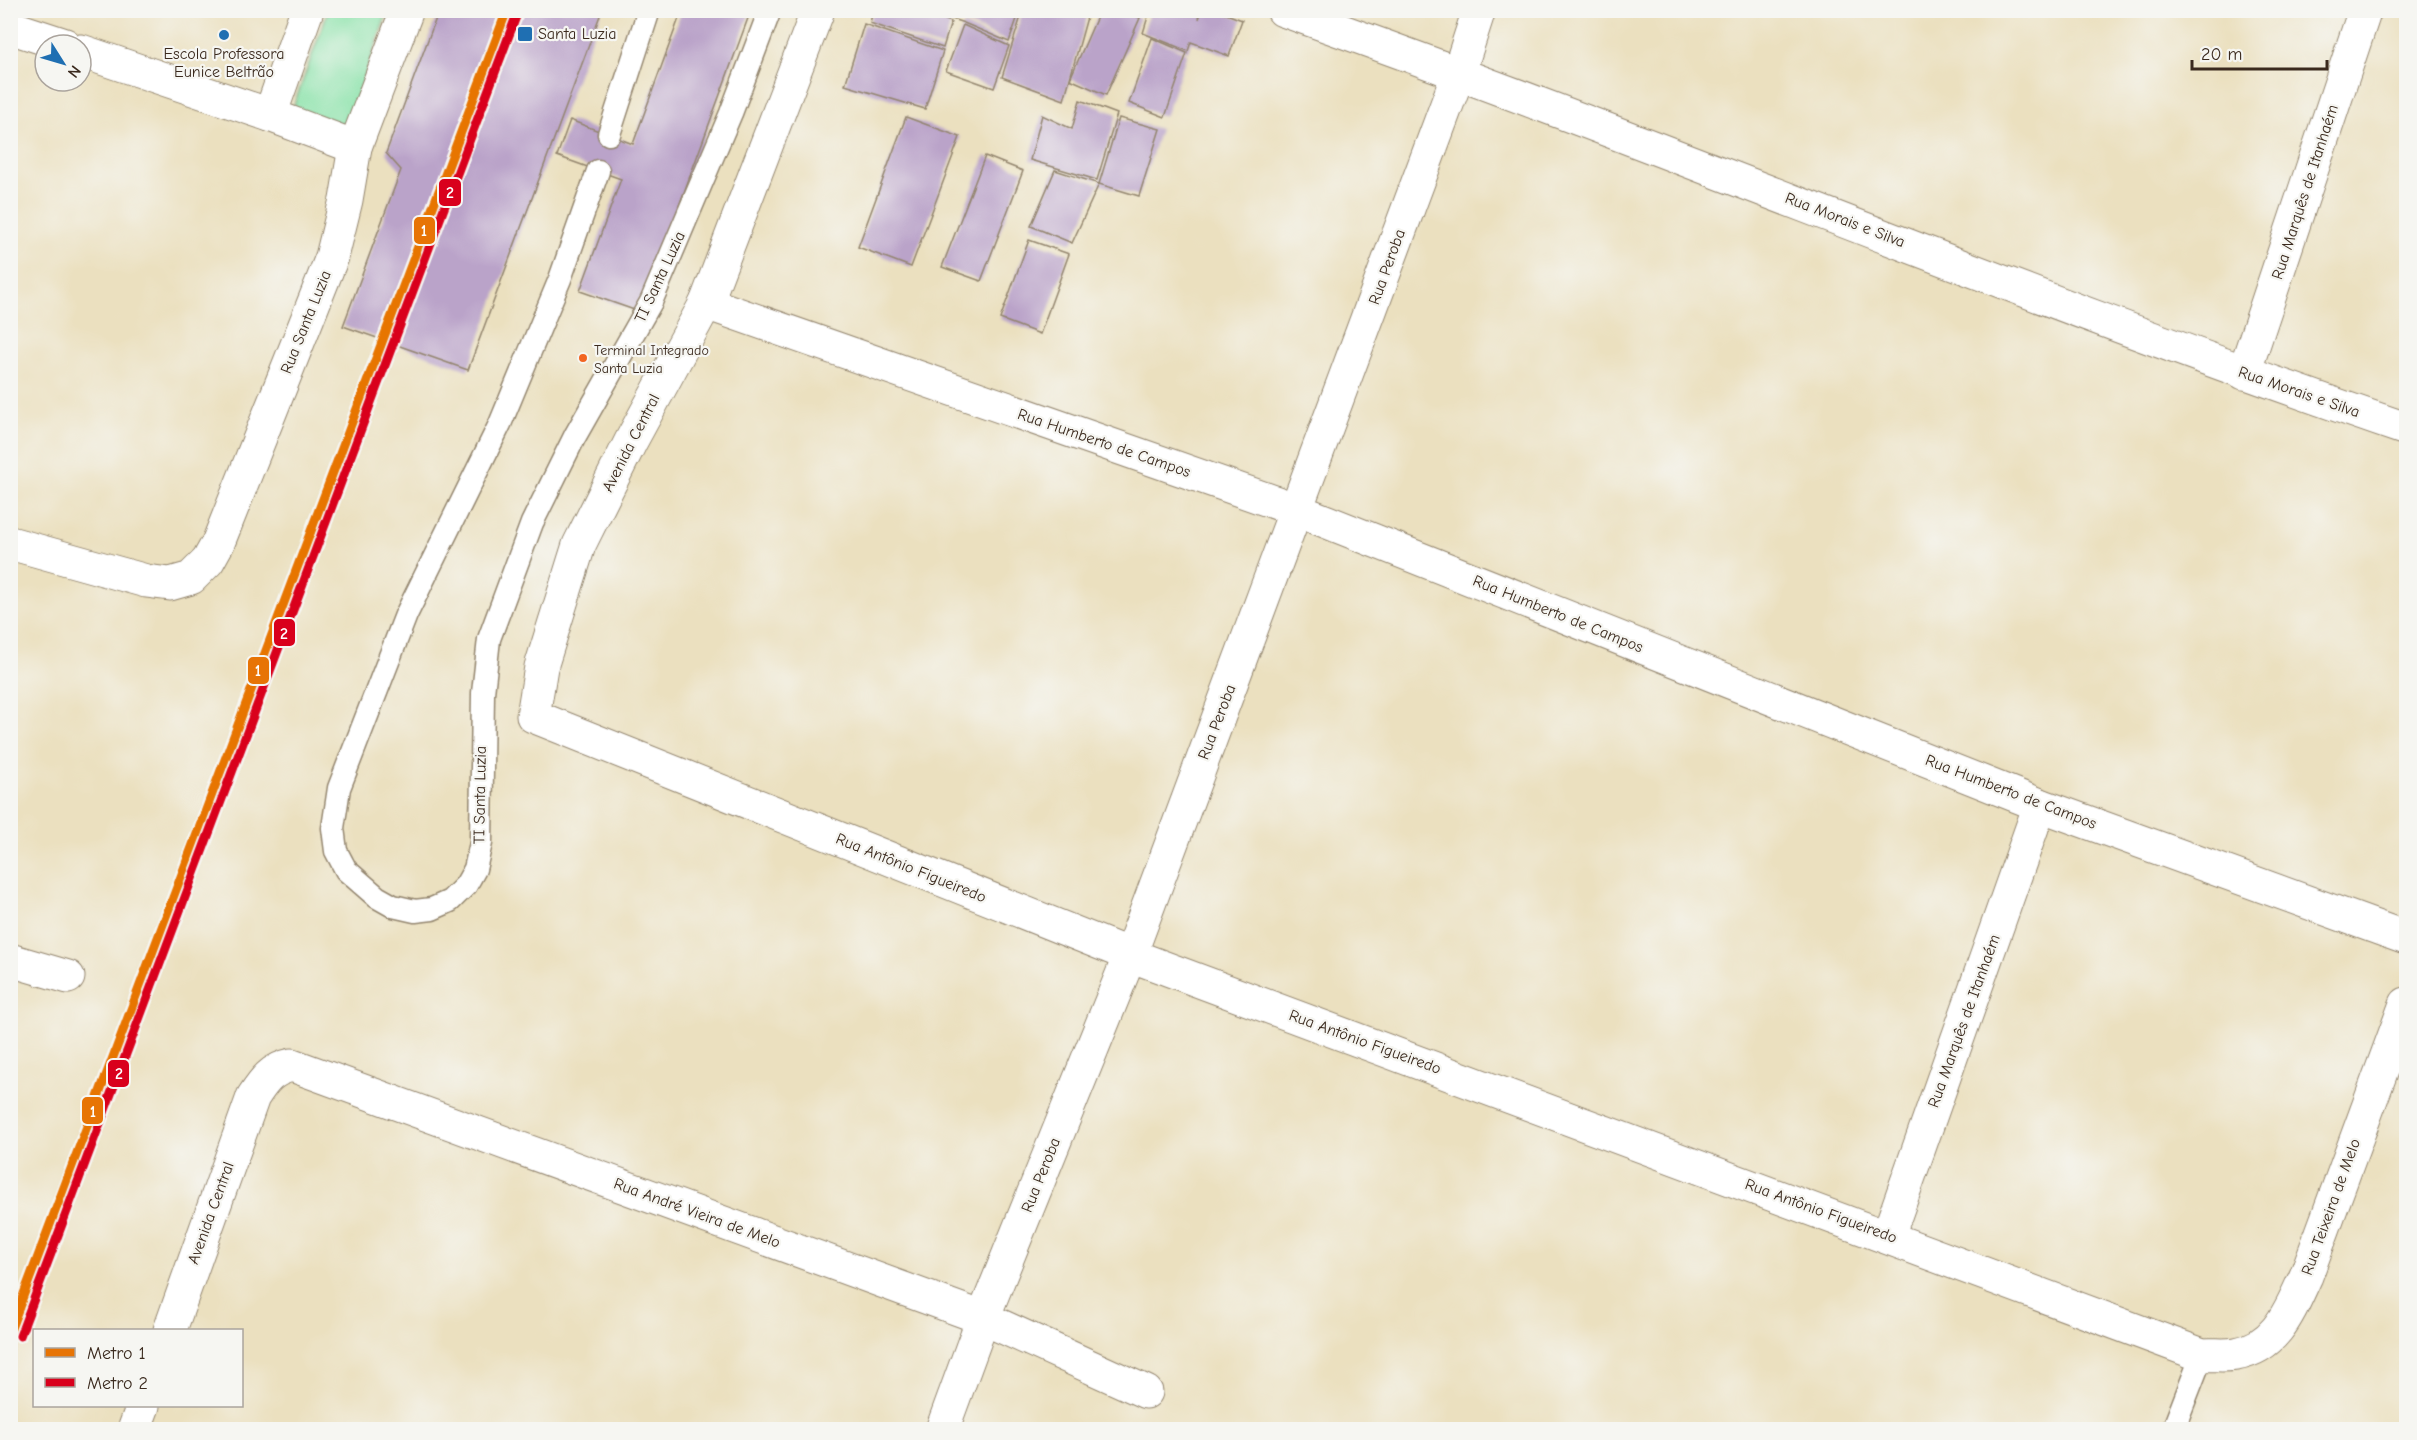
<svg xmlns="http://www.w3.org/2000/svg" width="2417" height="1440" viewBox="0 0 2417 1440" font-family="'Comic Neue',sans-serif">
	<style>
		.green { fill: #87e2a8; stroke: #618663; stroke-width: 1.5 }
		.building { fill: #baa3c9 }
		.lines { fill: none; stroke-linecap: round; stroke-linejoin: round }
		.service-casing { stroke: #93856e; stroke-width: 25 }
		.minor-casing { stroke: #93856e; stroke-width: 35 }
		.service { stroke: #fff; stroke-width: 22 }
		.minor { stroke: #fff; stroke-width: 33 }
		.metro-1-casing { stroke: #f6f6f2; stroke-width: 14 }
		.metro-2-casing { stroke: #f6f6f2; stroke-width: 14 }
		.metro-1 { stroke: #e77405; stroke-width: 9 }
		.metro-2 { stroke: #d9001c; stroke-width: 9 }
		.poi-dot { fill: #1f6fb2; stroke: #f6f6f2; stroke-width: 2 }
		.bus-dot { fill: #f26522; stroke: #f6f6f2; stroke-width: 2 }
		.labels { text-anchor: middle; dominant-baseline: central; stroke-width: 4.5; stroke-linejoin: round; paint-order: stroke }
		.bus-label { font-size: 14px; fill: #3b2a1e; stroke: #f6f6f2; text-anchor: start }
		.poi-label { font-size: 16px; fill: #3b2a1e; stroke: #f6f6f2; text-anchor: start }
		.street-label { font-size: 16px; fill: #3b2a1e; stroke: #f6f6f2 }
		.line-badge { stroke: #f6f6f2; stroke-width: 2 }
		.badge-label { font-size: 16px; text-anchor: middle; font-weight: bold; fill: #fff }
	</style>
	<rect width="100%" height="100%" fill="#f6f6f2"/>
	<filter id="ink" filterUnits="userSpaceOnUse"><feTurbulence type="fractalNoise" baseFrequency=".0167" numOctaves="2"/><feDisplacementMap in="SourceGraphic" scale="12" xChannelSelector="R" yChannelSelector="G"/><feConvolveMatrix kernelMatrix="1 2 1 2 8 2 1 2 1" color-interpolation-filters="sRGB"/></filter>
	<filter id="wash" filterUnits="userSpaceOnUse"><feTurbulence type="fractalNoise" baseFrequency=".008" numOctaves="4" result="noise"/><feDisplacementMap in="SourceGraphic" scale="24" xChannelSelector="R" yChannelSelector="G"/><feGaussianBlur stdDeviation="1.35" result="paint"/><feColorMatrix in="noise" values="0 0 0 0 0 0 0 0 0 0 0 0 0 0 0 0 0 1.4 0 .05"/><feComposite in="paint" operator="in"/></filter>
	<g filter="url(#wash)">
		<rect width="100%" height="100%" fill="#ebe0bf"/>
		<!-- green -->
		<polygon class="green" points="328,11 388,11 347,126 292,110"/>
		<g id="blocks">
			<!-- building -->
			<g class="building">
				<polygon points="439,10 602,10 468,370 343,326 401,170 386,153"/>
				<polygon points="682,10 751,10 640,312 580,291 621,179 557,156 570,120 633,144"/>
				<polygon points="873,10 919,10 951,22 943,48 870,23"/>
				<polygon points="925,10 1020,10 1009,42 964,23"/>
				<polygon points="1023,10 1089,10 1064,100 1002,77"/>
				<polygon points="1100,10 1123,10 1140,18 1106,95 1070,79"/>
				<polygon points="1150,10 1201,10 1199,19 1202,10 1216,10 1242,20 1229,56 1191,42 1188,51 1143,33"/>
				<polygon points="864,24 943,51 925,109 845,85"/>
				<polygon points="963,25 1009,46 994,88 946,71"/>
				<polygon points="1152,38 1187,53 1165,117 1129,103"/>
				<polygon points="1080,100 1117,114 1097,180 1030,160 1042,115 1072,129"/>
				<polygon points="906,117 960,137 911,267 858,247"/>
				<polygon points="1119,118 1160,129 1139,196 1099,184"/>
				<polygon points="985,156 1023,171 981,281 942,267"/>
				<polygon points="1055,170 1099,184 1072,243 1031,226"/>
				<polygon points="1029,240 1069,254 1040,334 1000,319"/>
			</g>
		</g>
	</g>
	<g filter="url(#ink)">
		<use href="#blocks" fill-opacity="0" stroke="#93856e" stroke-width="1.5"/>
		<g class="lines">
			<!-- service casing -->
			<g class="service-casing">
				<g id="service">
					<polyline points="609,134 649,10"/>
					<polyline points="598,171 560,279 500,424 406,615 339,788 333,828 336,851 346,870 377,897 393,906 415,911 432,909 450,901 466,885 475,869 481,843 483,693 489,639 532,523 575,436 651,302 731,113 770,10"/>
					<polyline points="2173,1430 2202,1355"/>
				</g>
			</g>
			<!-- minor casing -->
			<g class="minor-casing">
				<g id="minor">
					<path d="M 818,10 L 706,303 L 631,441 L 579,545 L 541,667 L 533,716 L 1130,955 L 2202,1355 C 2213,1354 2225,1356 2236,1354 C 2277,1347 2290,1310 2306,1276 L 2406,1004"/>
					<path d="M 1283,10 C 1660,143 2028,300 2406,429"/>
					<polyline points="10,27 65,45"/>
					<polyline points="81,51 270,115 355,147"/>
					<polyline points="270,115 307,10"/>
					<polyline points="706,303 1297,510 2040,805 2406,938"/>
					<polyline points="2244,373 2365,10"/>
					<polyline points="10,543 146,581 170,584 191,578 208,561 218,543 332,257 346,200 355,147 407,10"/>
					<polyline points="10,960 68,977"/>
					<polyline points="1888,1236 2040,805"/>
					<path d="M 170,1330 L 253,1097 C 264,1080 272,1069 292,1065 L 983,1318 L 1146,1392"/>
					<polyline points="134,1430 143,1406"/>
					<polyline points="942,1430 983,1318 1130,955 1459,72 1479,10"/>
				</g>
			</g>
			<!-- service -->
			<use href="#service" class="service"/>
			<!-- minor -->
			<use href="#minor" class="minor"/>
			<!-- metro-1 casing -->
			<g class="metro-1-casing">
				<polyline id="metro-1" points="10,1331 507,10"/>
			</g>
			<!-- metro-2 casing -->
			<g class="metro-2-casing">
				<polyline id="metro-2" points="20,1336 517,14"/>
			</g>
			<!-- metro-1 -->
			<use href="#metro-1" class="metro-1"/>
			<!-- metro-2 -->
			<use href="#metro-2" class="metro-2"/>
		</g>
	</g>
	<!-- markers -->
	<g class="poi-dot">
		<rect x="517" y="26" width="16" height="16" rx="3"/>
		<circle cx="224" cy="35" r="6"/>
	</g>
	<circle class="bus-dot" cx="583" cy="358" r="5"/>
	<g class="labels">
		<!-- bus labels -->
		<g class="bus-label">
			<text x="594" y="350">Terminal Integrado<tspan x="594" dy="18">Santa Luzia</tspan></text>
		</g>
		<!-- poi labels -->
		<g class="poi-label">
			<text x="538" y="34">Santa Luzia</text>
			<text x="224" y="54" text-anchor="middle">Escola Professora<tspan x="224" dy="18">Eunice Beltrão</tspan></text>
		</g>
		<!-- street labels -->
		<g class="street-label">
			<text transform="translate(2305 192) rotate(-72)">Rua Marquês de Itanhaém</text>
			<text transform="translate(1845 220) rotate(21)">Rua Morais e Silva</text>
			<text transform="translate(1387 267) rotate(-70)">Rua Peroba</text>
			<text transform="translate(660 277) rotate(-65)">TI Santa Luzia</text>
			<text transform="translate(306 322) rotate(-68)">Rua Santa Luzia</text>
			<text transform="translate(2299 392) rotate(19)">Rua Morais e Silva</text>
			<text transform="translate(631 443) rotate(-63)">Avenida Central</text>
			<text transform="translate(1104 443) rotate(19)">Rua Humberto de Campos</text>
			<text transform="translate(1558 614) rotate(22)">Rua Humberto de Campos</text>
			<text transform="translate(1217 722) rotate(-69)">Rua Peroba</text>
			<text transform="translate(2011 792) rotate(21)">Rua Humberto de Campos</text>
			<text transform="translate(480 795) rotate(-89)">TI Santa Luzia</text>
			<text transform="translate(911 868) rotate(22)">Rua Antônio Figueiredo</text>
			<text transform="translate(1964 1021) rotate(-70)">Rua Marquês de Itanhaém</text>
			<text transform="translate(1365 1042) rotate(20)">Rua Antônio Figueiredo</text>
			<text transform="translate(1041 1175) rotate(-68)">Rua Peroba</text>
			<text transform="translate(2331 1207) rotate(-70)">Rua Teixeira de Melo</text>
			<text transform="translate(1821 1211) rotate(20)">Rua Antônio Figueiredo</text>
			<text transform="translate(211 1213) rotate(-70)">Avenida Central</text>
			<text transform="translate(697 1213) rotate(20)">Rua André Vieira de Melo</text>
		</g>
	</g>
	<g class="line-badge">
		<rect x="438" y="178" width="24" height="29" rx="6" fill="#d9001c"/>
		<rect x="413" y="216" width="23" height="29" rx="6" fill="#e77405"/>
		<rect x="273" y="618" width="23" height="29" rx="6" fill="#d9001c"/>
		<rect x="247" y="656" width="23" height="29" rx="6" fill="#e77405"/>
		<rect x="107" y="1059" width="23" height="29" rx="6" fill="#d9001c"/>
		<rect x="81" y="1096" width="23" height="29" rx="6" fill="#e77405"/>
	</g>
	<g class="badge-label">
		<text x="450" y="198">2</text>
		<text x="424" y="236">1</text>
		<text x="284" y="639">2</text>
		<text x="258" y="676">1</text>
		<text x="119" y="1079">2</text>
		<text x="93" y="1117">1</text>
	</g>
	<!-- margin -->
	<rect width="2417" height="1440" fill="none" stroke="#f6f6f2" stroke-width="36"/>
	<!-- legend -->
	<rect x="33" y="1329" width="210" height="78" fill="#f6f6f2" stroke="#aba49d" stroke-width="1.5"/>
	<rect x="45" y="1348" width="30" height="9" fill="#e77405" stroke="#aba49d" stroke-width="1.5"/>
	<text x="87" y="1359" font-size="18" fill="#3b2a1e">Metro 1</text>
	<rect x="45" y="1378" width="30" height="9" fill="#d9001c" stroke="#aba49d" stroke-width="1.5"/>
	<text x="87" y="1389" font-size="18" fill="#3b2a1e">Metro 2</text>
	<!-- north arrow -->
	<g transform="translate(63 63) rotate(127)"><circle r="28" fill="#f6f6f2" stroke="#aba49d" stroke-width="1.5"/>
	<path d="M0-4.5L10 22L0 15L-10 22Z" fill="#1f6fb2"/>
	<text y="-9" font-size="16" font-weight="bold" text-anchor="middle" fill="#3b2a1e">N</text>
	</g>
	<!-- scale -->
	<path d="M2192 60v9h135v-9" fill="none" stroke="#3b2a1e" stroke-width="3"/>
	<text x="2201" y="60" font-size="18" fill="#3b2a1e" stroke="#f6f6f2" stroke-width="4.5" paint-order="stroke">20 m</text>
</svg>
